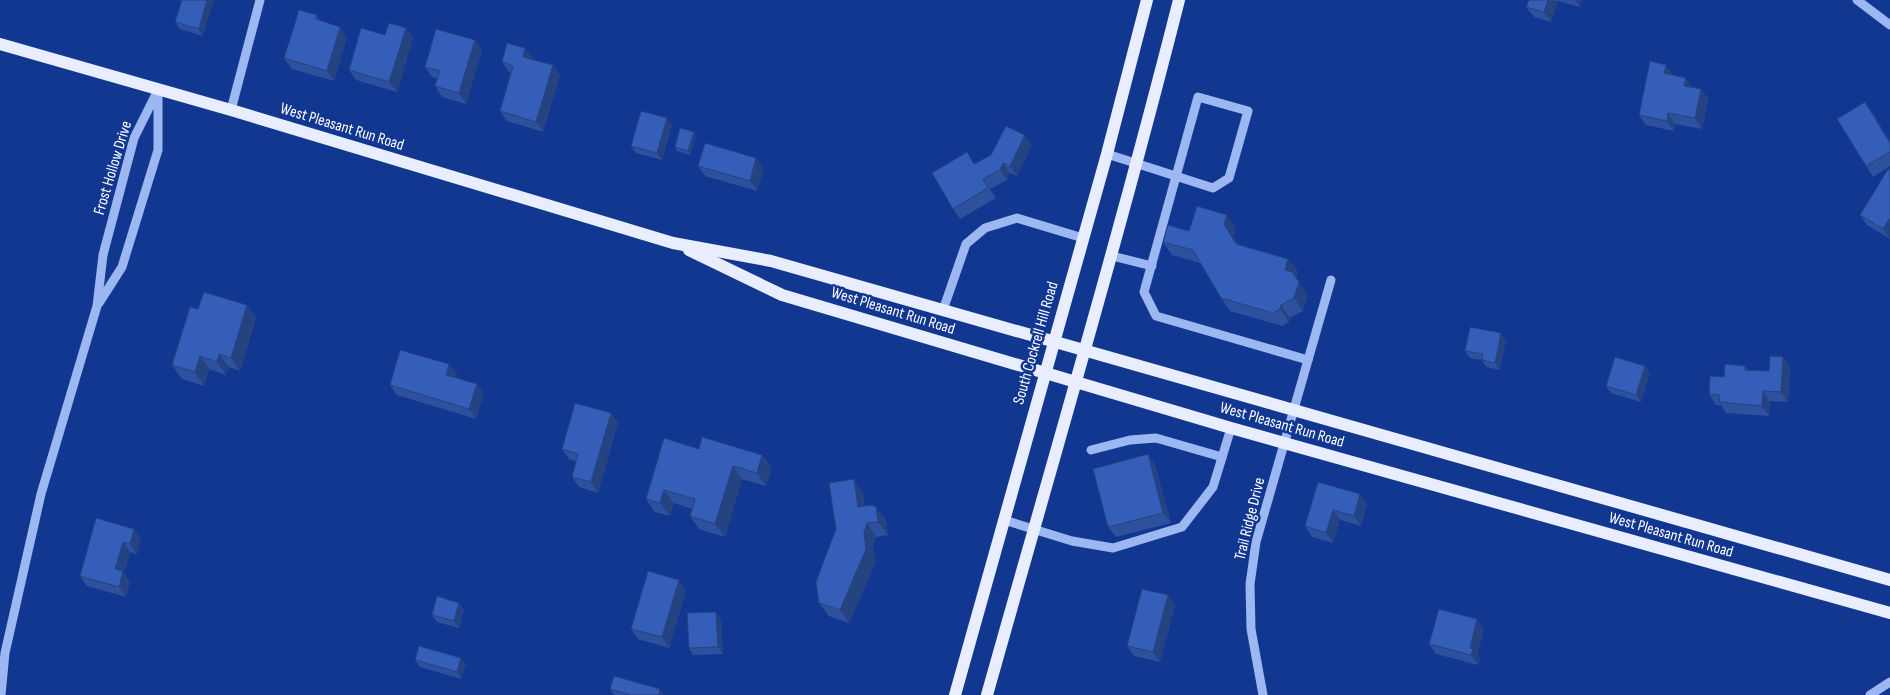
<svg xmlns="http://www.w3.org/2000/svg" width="1890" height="695" viewBox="0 0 1890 695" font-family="'Sofia Sans Condensed',sans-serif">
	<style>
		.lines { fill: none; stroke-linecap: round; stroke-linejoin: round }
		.minor { stroke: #9cb7f2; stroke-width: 9 }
		.major { stroke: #e8eeff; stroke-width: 12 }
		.wall { fill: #2e519e }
		.shaded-wall { fill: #254281 }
		.building { fill: #355eb8; stroke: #254281 }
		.labels { text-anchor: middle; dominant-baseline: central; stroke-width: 5; stroke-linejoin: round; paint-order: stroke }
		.street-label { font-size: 16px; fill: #fff; stroke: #113791 }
	</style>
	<rect width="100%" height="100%" fill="#113791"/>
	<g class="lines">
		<!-- minor -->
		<g class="minor">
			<polyline points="1857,0 1890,25"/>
			<polyline points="231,110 260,0"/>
			<polyline points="1107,154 1213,188 1229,178 1248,111 1198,97 1144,292 1156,316 1308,360 1256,542 1250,584 1251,629 1263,695"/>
			<polyline points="1112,256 1152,266"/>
			<polyline points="99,303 122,267 158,150 158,91"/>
			<polyline points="943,310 966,244 985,228 1017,218 1083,238"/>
			<polyline points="1308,360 1331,280"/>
			<polyline points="1091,450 1130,440 1156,438 1222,457"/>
			<polyline points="1004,520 1072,541 1113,548 1182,527 1213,487 1231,428"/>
			<polyline points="1,695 5,653 41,494 97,306 103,255 134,138 158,90"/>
			<polyline points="1870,695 1890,682"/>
		</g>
		<!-- major -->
		<g class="major">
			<polyline points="0,44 231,110 673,243 771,261 1890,580"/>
			<polyline points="689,250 782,295 1231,428 1890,613"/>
			<polyline points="955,695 1107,154 1147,0"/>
			<path d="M 987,695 C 1052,464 1120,233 1179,0"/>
		</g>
	</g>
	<!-- wall -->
	<g class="wall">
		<polygon points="182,0 203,36 180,29 175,22"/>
		<polygon points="1529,0 1582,0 1580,7 1558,1 1551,22 1534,17 1526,7"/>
		<polygon points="321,21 347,37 334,81 292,69 284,58"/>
		<polygon points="406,28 413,38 397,92 356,80 349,70 385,35"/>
		<polygon points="475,40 482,50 466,104 442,97 435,86 437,79 432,77 425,67"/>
		<polygon points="533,58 532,59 553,65 560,76 543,132 507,121 500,111 511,73 509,72 502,62"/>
		<polygon points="1673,75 1692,87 1701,89 1708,99 1702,129 1675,124 1674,131 1646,125 1639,115"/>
		<polygon points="1872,112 1890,141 1890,166 1873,177 1866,166"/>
		<polygon points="667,118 672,125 662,160 636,153 631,146"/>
		<polygon points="694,132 696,135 690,155 677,151 675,147"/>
		<polygon points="1032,145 1017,176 1010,173 1007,180 990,189 996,198 960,219 953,209 975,164"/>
		<polygon points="698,166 764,168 757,191 705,176"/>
		<polygon points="1890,170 1890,239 1867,225 1860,215"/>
		<polygon points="1236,228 1233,237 1238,244 1288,259 1298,272 1296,278 1308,295 1303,311 1290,318 1289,322 1282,326 1230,311 1221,298 1200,263 1172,255 1163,242 1189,231"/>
		<polygon points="247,305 256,318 240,371 229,367 226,375 209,369 204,386 182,379 172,365 198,309"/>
		<polygon points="1506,340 1500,370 1486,367 1482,360 1470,358 1465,351"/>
		<polygon points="449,364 457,374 456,378 477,384 484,394 476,419 397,395 390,385"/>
		<polygon points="1645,366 1650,373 1641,402 1611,393 1606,386"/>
		<polygon points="1745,366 1748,370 1769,371 1790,367 1788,402 1770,401 1769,416 1726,413 1721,405 1716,405 1709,394 1724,377"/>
		<polygon points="611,413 618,423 598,493 579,487 572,477 576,461 569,459 562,449"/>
		<polygon points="699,449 762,455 772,468 766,486 742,479 725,537 699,529 690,516 692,509 674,503 670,516 655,512 646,499"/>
		<polygon points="1148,454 1155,465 1171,523 1116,537 1108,527"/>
		<polygon points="863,493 865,506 886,520 888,535 876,537 873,546 876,562 849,623 829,616 819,603"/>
		<polygon points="1360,494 1367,504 1361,526 1340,520 1333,543 1312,537 1305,526"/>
		<polygon points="96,518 141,539 137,554 130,552 124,573 130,582 126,597 87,586 80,576"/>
		<polygon points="686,590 669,648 638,639 631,629"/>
		<polygon points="1168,595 1175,605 1160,662 1134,656 1127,646"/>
		<polygon points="459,603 464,610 459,628 437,622 432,615"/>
		<polygon points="721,619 723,654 693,655 689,648"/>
		<polygon points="1477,619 1484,630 1477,655 1480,659 1478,665 1436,654 1429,644"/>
		<polygon points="461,658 466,665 461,679 420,667 415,660"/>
		<polygon points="610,689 664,695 614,695"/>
	</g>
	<!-- shaded-wall -->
	<g class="shaded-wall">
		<polygon points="207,0 214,0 203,36 199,29"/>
		<polygon points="1548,0 1558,1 1551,22 1544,12"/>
		<polygon points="1575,0 1582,0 1580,7"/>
		<polygon points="317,15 324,25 316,19"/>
		<polygon points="340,27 347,37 334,81 327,71"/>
		<polygon points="406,28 413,38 397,92 389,82"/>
		<polygon points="475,40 482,50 466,104 459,93"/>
		<polygon points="525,48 533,58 530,67 523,57"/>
		<polygon points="553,65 560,76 543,132 536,122"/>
		<polygon points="1666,65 1673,75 1664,73"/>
		<polygon points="1686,78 1693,88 1684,86"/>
		<polygon points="1701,89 1708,99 1702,129 1695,118"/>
		<polygon points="1865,102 1890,141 1890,143"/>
		<polygon points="1668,113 1675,124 1674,131 1667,121"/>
		<polygon points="667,118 672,125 662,160 657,153"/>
		<polygon points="694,132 696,135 690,155 688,151"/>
		<polygon points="1025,135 1032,145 1017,176 1010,166"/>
		<polygon points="756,158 764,168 757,191 750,181"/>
		<polygon points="1003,163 1010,173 1007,180 1000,170"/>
		<polygon points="1227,215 1236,228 1233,237 1245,257 1236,244 1224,224"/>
		<polygon points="1889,219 1890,221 1890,239 1883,229"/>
		<polygon points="1288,259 1298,272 1296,278 1308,295 1303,311 1294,298 1285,270"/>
		<polygon points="247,305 256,318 240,371 231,358"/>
		<polygon points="1281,305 1290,318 1289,322 1280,309"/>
		<polygon points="1501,333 1506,340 1500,370 1495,363"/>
		<polygon points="219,354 229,367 226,375 217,362"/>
		<polygon points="200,356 209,369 204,386 195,372"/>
		<polygon points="1783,357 1790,367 1788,402 1781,392"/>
		<polygon points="449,364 457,374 453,385 446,375"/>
		<polygon points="1645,366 1650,373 1641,402 1636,395"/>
		<polygon points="477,384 484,394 476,419 469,409"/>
		<polygon points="1763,391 1770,401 1769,416 1762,406"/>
		<polygon points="611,413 618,423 598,493 591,482"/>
		<polygon points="1148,454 1155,465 1171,523 1163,513"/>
		<polygon points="762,455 772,468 766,486 757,473"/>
		<polygon points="733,466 742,479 725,537 715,524"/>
		<polygon points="854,479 863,493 867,521 858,507"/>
		<polygon points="664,490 674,503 670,516 660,503"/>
		<polygon points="1360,494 1367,504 1361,526 1354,516"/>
		<polygon points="876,507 886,520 888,535 878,522"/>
		<polygon points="1333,510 1340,520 1333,543 1326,533"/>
		<polygon points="867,523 876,537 873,546 876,562 849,623 840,610"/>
		<polygon points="134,529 141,539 137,554 130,544"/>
		<polygon points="123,542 130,552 124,573 130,582 126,597 119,587 115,569"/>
		<polygon points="679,580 686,590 669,648 662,637"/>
		<polygon points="1168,595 1175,605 1160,662 1153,652"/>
		<polygon points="459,603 464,610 459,628 454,621"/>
		<polygon points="716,612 721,619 723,654 718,647"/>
		<polygon points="1477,619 1484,630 1477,655 1480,659 1478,665 1471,655 1470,648"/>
		<polygon points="461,658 466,665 461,679 457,672"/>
		<polygon points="660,689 664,695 659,695"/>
	</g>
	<!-- building -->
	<g class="building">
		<polygon points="182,0 207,0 199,29 175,22"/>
		<polygon points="1529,0 1548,0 1544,12 1526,7"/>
		<polygon points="299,10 317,15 316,19 340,27 327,71 284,58"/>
		<polygon points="389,23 406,28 389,82 349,70 361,28 385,35"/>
		<polygon points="436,29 475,40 459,93 435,86 440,71 425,67"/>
		<polygon points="507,43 525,48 523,57 553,65 536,122 500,111 513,66 502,62"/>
		<polygon points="1650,61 1666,65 1664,73 1686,78 1684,86 1701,89 1695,118 1668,113 1667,121 1639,115"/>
		<polygon points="1865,102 1890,143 1890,152 1866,166 1837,119"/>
		<polygon points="641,111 667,118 657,153 631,146"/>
		<polygon points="1006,126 1025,135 1010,166 1003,163 1000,170 983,179 988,188 953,209 932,173 967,152 974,164 991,155"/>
		<polygon points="680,128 694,132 688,151 675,147"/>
		<polygon points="705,143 756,158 750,181 698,166"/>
		<polygon points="1888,169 1890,170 1890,220 1889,219 1883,229 1860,215"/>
		<polygon points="1197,206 1227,215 1224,224 1236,244 1288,259 1285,270 1292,272 1299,282 1294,298 1281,305 1280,309 1273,313 1221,298 1193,250 1163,242 1168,225 1189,231"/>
		<polygon points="204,292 247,305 231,358 219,354 217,362 200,356 195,372 172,365 190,307 198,309"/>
		<polygon points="1470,327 1501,333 1495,363 1482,360 1483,354 1465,351"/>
		<polygon points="400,350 449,364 446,375 477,384 469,409 390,385"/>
		<polygon points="1770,356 1783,357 1781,392 1763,391 1762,406 1719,402 1720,395 1709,394 1710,376 1724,377 1725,364 1745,366 1745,370 1769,371"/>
		<polygon points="1615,357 1645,366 1636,395 1606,386"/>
		<polygon points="575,403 611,413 591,482 572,477 578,454 562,449"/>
		<polygon points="702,437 762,455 757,473 733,466 715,524 690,516 695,499 664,490 660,503 646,499 664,438 699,449"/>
		<polygon points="1148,454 1163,513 1108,527 1093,469"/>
		<polygon points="854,479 858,507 872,505 876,507 878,522 867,523 864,533 866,549 840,610 819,603 816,582 836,529 829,483"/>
		<polygon points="1318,482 1360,494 1354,516 1333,510 1326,533 1305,526"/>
		<polygon points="96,518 134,529 130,544 123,542 115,569 123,571 119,587 80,576"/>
		<polygon points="648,571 679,580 662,637 631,629"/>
		<polygon points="1142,589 1168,595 1153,652 1127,646"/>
		<polygon points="437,596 459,603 454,621 432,615"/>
		<polygon points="1439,609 1477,619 1470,648 1473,649 1471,655 1429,644"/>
		<polygon points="716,612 718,647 689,648 687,613"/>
		<polygon points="419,646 461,658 457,672 415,660"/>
		<polygon points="614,676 660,689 659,695 630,695 610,689"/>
	</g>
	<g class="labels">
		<!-- street labels -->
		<g class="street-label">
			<text transform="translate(342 127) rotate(17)">West Pleasant Run Road</text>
			<text transform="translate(113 168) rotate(-73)">Frost Hollow Drive</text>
			<text transform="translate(893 311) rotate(17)">West Pleasant Run Road</text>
			<text transform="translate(1036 343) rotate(-74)">South Cockrell Hill Road</text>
			<text transform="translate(1282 425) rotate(16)">West Pleasant Run Road</text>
			<text transform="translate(1250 519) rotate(-76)">Trail Ridge Drive</text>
			<text transform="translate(1671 535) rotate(16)">West Pleasant Run Road</text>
		</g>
	</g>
</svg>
